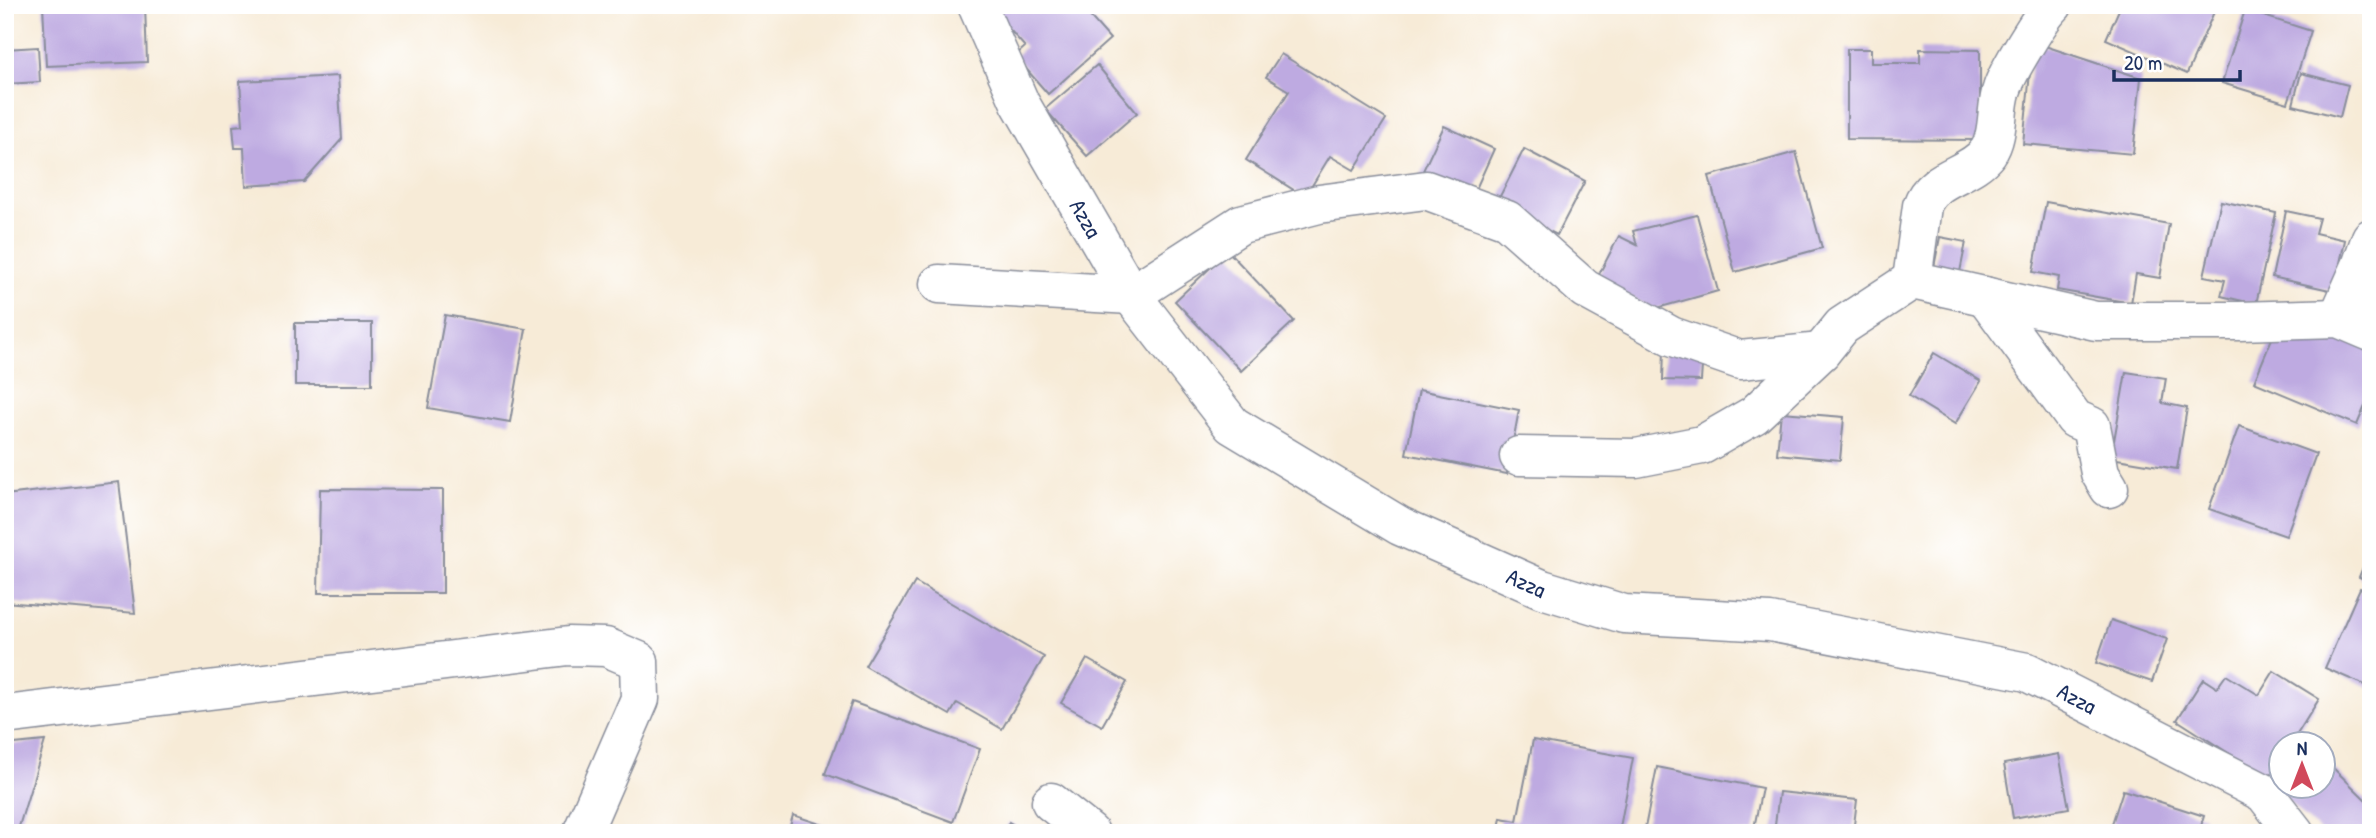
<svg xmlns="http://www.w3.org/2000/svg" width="2376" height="838" viewBox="0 0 2376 838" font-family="'Patrick Hand',sans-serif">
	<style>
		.building { fill: #beaae1 }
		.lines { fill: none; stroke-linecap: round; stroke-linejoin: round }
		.street-casing { stroke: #898d9a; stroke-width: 41 }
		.street { stroke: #fff; stroke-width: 38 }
		.labels { text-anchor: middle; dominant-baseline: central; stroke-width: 6; stroke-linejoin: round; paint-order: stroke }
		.street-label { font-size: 23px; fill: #1b2f5e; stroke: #fff }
	</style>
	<rect width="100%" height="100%" fill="#fff"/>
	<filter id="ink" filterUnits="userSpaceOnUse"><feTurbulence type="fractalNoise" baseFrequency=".0143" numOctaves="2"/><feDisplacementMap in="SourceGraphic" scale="14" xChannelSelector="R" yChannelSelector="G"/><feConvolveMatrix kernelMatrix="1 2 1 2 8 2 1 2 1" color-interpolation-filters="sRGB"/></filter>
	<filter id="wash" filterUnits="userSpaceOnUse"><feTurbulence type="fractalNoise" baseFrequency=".00686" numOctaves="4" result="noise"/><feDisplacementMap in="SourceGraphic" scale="28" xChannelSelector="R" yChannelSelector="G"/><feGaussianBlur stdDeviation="1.57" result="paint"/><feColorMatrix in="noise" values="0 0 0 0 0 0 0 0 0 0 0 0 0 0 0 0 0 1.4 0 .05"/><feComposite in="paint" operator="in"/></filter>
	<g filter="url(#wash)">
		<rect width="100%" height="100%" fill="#f7ebd7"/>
		<g id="blocks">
			<!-- building -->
			<g class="building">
				<polygon points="43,5 145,5 147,62 46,66"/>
				<polygon points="1005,5 1080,5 1110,39 1048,94 1015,56 1025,47 996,14"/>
				<polygon points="2121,5 2217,5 2187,74 2106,39"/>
				<polygon points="2245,10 2311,31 2288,103 2222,83"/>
				<polygon points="2033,42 2141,78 2133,154 2023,144"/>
				<polygon points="38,47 40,82 5,84 5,49"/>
				<polygon points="1847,49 1871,49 1871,63 1920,63 1920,49 1980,50 1980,140 1847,139"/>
				<polygon points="1281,54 1386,119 1354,170 1330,156 1305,197 1246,160 1289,91 1266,77"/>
				<polygon points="1097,65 1137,113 1087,156 1045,109"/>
				<polygon points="2301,73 2348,85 2340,117 2293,105"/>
				<polygon points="338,76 342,139 304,182 246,186 244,148 235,148 233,126 243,125 240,81"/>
				<polygon points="1444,126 1494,149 1471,200 1420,177"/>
				<polygon points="1524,149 1585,181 1557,235 1496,204"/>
				<polygon points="1796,152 1822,248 1735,272 1709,176"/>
				<polygon points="2221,201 2276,213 2256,304 2221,296 2225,280 2204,276"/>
				<polygon points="2046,202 2169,224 2160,278 2136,274 2131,303 2057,290 2059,277 2033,272"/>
				<polygon points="2286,211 2319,218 2315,233 2345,240 2334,291 2272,277"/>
				<polygon points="1697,215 1718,291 1654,309 1596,280 1619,236 1637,245 1633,231"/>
				<polygon points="1940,237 1966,242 1958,282 1932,277"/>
				<polygon points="1228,251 1294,321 1241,371 1175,301"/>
				<polygon points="445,315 526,329 510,422 428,408"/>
				<rect x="295" y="323" width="77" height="62"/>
				<polygon points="2339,328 2371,340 2371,392 2357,425 2254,382 2273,336"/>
				<polygon points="1664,349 1703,351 1701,381 1663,380"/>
				<polygon points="1934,353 1981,381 1955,424 1909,396"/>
				<polygon points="2126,372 2166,378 2162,403 2187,408 2177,469 2111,458"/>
				<polygon points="1419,390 1519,410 1507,474 1406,454"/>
				<polygon points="1781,412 1844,417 1840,460 1777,454"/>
				<polygon points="2239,426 2316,454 2286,536 2209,509"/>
				<polygon points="119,482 135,613 5,602 5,495"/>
				<polygon points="320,489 443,490 443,593 318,593"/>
				<polygon points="2371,548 2371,582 2359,577"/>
				<polygon points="915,582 1044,657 1002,729 957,703 950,715 865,666"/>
				<polygon points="2360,588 2371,592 2371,688 2325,668"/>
				<polygon points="2111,620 2167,639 2152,682 2096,663"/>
				<polygon points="1087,659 1127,682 1102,726 1061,703"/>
				<polygon points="2274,671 2319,699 2291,744 2282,744 2282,758 2269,779 2177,720 2203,679 2217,688 2226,675 2259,695"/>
				<polygon points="852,702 980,749 953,822 825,774"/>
				<polygon points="1533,740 1633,758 1619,833 1498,833 1501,818 1517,821"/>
				<polygon points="45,741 17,833 5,833 5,745"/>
				<polygon points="2059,754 2069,808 2013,818 2004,764"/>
				<polygon points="2324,759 2371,805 2371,826 2364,833 2321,833 2280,793 2287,786 2324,786"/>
				<polygon points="1657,767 1762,788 1753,833 1644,833"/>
				<polygon points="2123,790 2204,816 2199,833 2109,833"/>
				<polygon points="1779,792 1857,800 1853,833 1774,833"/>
				<polygon points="793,815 844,832 844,833 788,833"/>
				<polygon points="1009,822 1028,833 1003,833"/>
			</g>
		</g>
	</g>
	<g filter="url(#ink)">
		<use href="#blocks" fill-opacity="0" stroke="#898d9a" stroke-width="2"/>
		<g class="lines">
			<!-- street casing -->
			<g class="street-casing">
				<g id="street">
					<path id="s1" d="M 977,5 L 1020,103 L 1131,295 L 1232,425 L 1400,526 L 1542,589 L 1624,614 L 1770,622 L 2027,672 L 2264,793 L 2295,833"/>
					<path d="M 1912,280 L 1922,206 C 1932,176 1970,176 1988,152 C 2000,135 1995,108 2002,89 C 2007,73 2041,16 2053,5"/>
					<polyline points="939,284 1131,295 1241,224 1319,204 1426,190 1507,220 1585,289 1671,336 1740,360 1821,352"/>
					<polyline points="1985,296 2075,419 2091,426 2100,473 2109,488"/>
					<polyline points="2338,318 2361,266 2371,238"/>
					<polyline points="1519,456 1636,458 1702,445 1754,415 1821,352 1842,326 1912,280 2096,321 2239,321 2338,318 2371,332"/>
					<polyline points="5,715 568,646 606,647 639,661 640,699 582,833"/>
					<polyline points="1051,802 1090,833"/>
				</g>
			</g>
			<!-- street -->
			<use href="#street" class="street"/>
		</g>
	</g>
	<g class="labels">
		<!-- street labels -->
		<g class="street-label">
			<text stroke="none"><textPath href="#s1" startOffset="240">Azza</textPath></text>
			<text stroke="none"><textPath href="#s1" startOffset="828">Azza</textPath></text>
			<text stroke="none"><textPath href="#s1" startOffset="1395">Azza</textPath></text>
		</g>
	</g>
	<!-- margin -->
	<rect width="2376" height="838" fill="none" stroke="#fff" stroke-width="28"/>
	<!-- north arrow -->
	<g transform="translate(2302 765)"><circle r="33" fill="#ffffff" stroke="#a4acbf" stroke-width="2"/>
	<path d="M0-5L12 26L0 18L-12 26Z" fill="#d1495b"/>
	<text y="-10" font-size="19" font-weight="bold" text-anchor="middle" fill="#1b2f5e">N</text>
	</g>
	<!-- scale -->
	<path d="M2114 70v10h126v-10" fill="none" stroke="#1b2f5e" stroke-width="3.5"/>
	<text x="2124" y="70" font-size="21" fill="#1b2f5e" stroke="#ffffff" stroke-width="5" paint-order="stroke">20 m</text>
</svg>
